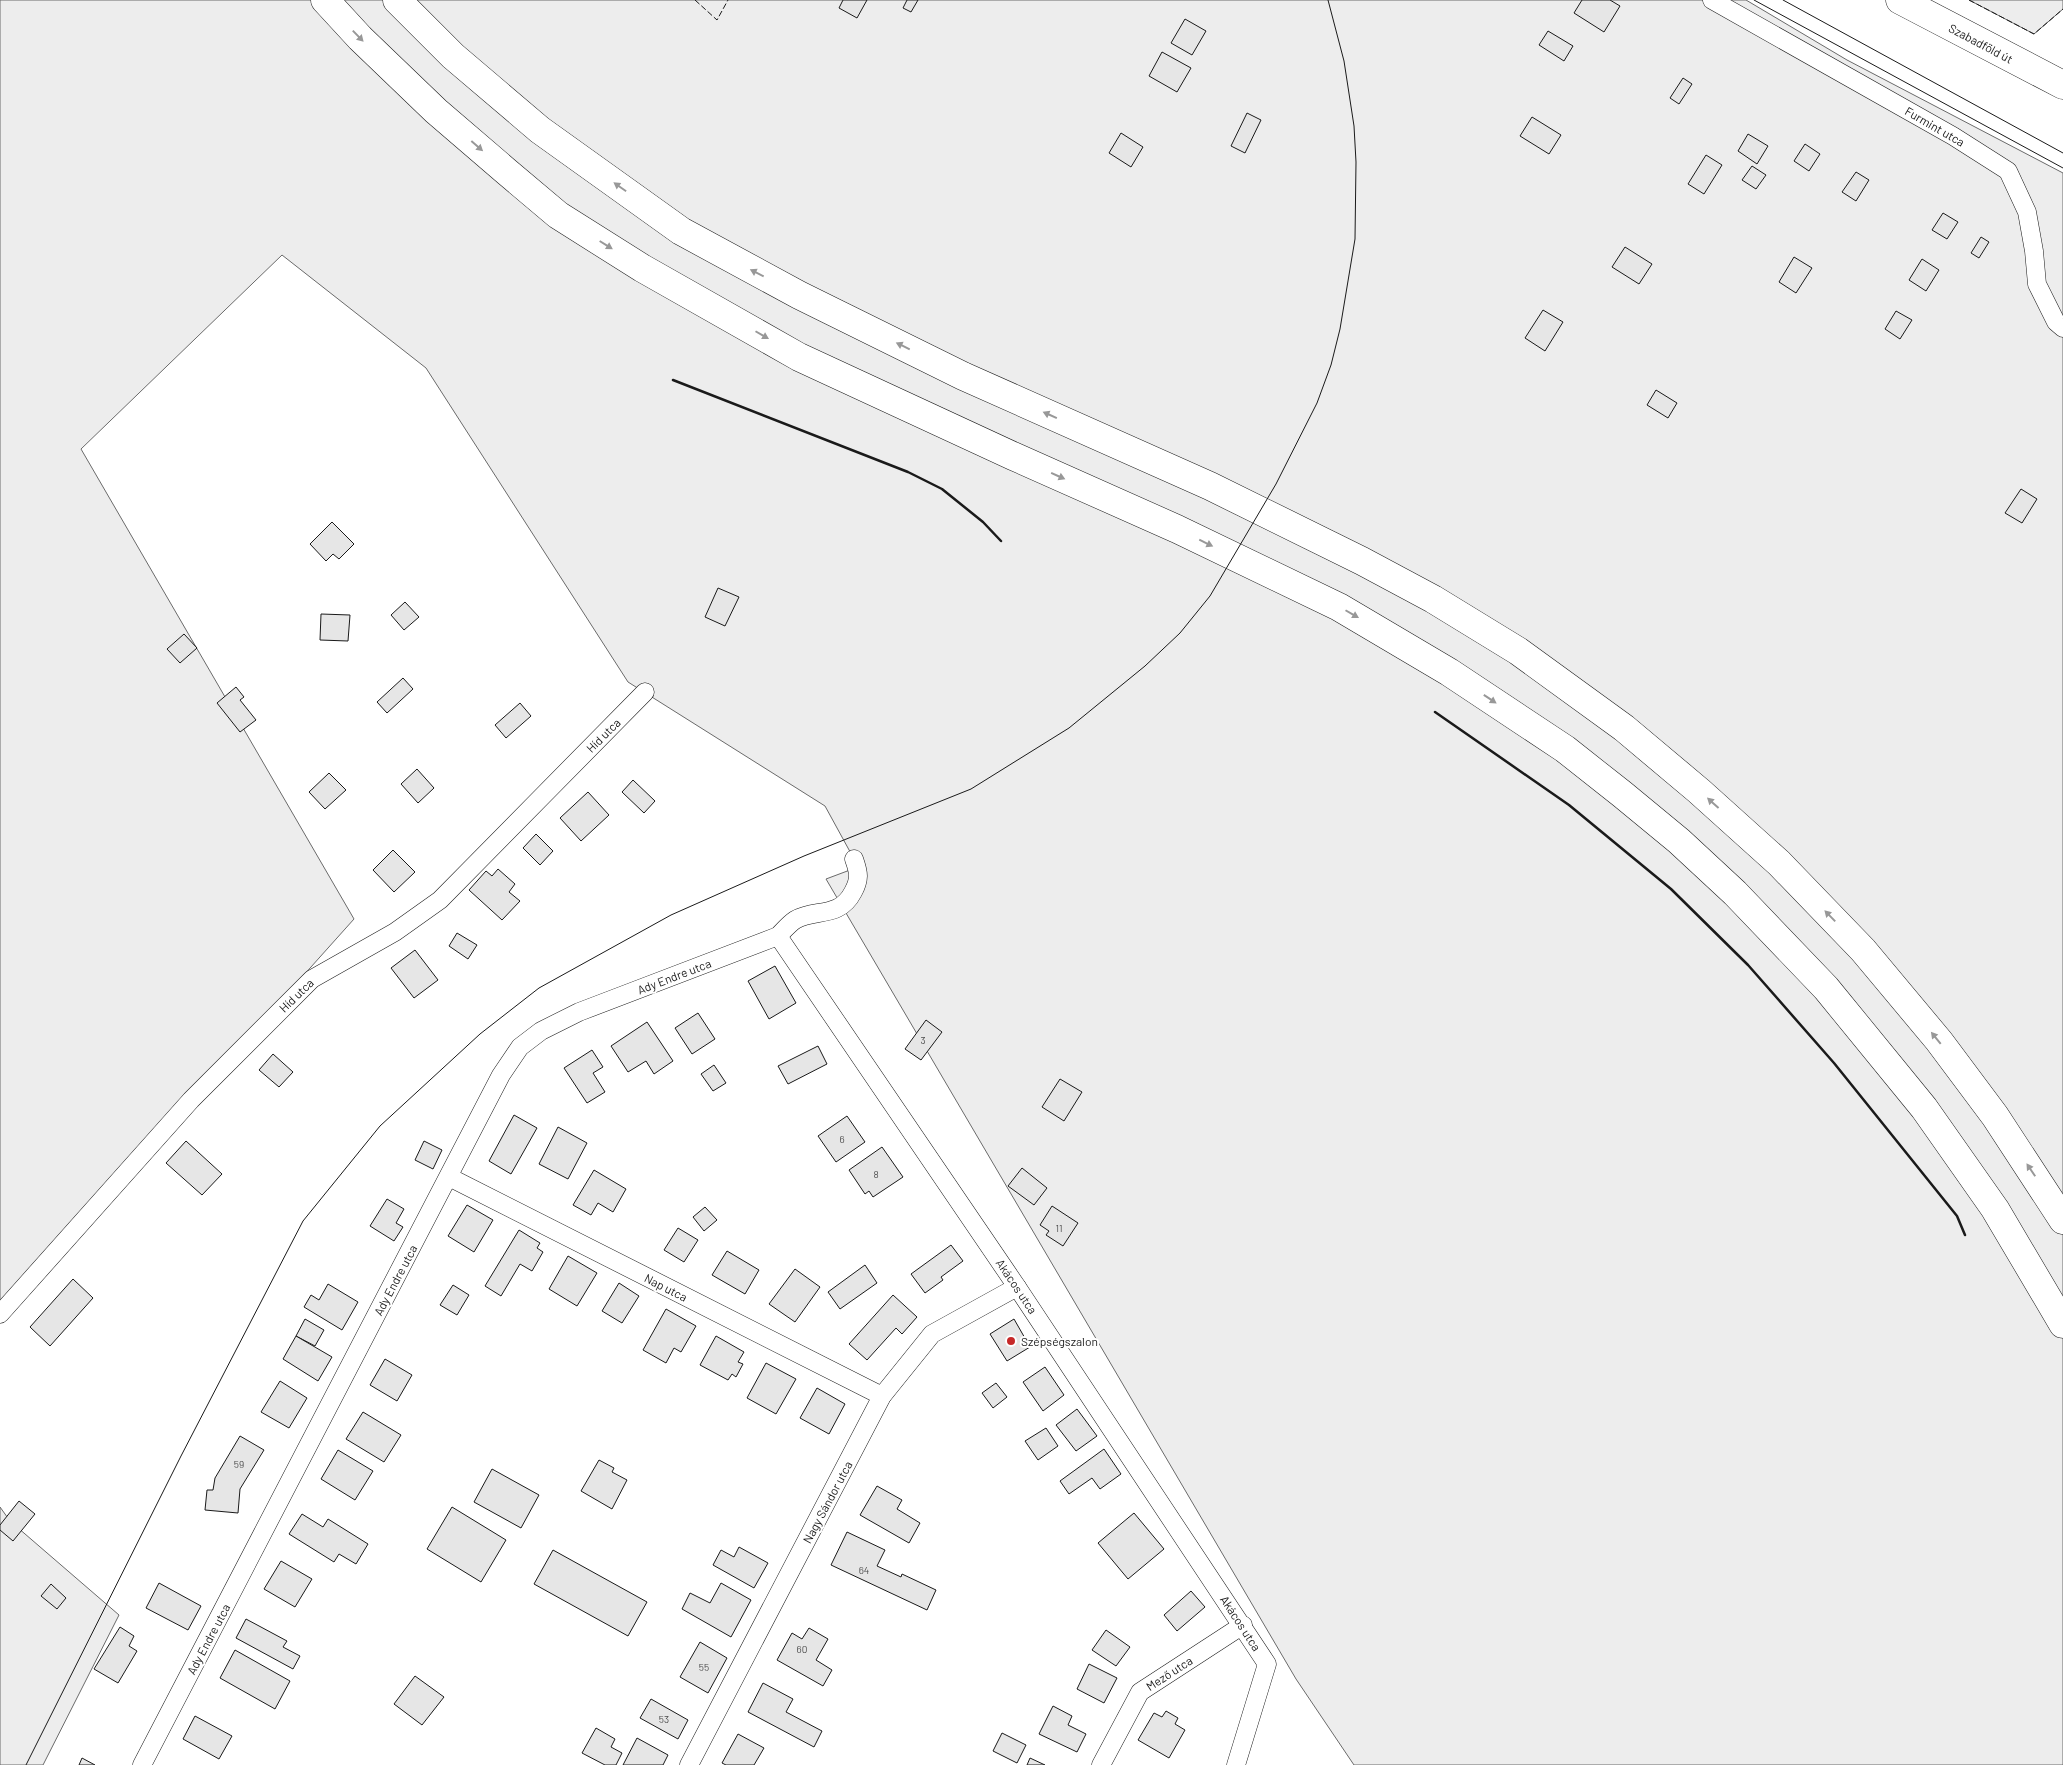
<svg xmlns="http://www.w3.org/2000/svg" width="2063" height="1765" viewBox="0 0 2063 1765" font-family="Barlow,sans-serif">
	<style>
		.built { fill: #ededed; stroke: #6a6a6a }
		.building { fill: #e6e6e6; stroke: #1a1a1a }
		.lines { fill: none; stroke-linecap: round; stroke-linejoin: round }
		.street-casing { stroke: #1a1a1a; stroke-width: 19 }
		.primary-casing { stroke: #1a1a1a; stroke-width: 29 }
		.highway-casing { stroke: #1a1a1a; stroke-width: 29 }
		.street { stroke: #fff; stroke-width: 18 }
		.primary { stroke: #fff; stroke-width: 28 }
		.highway { stroke: #fff; stroke-width: 28 }
		.tram { stroke: #1a1a1a; stroke-width: 1 }
		.fence { stroke: #1a1a1a; stroke-width: 1; stroke-dasharray: 6 2.5; stroke-linecap: butt }
		.wall { stroke: #1a1a1a; stroke-width: 2.5 }
		.oneway { fill: #989898 }
		.poi-dot { fill: #c62828; stroke: #fff; stroke-width: 2 }
		.labels { text-anchor: middle; dominant-baseline: central; stroke-width: 4; stroke-linejoin: round; paint-order: stroke }
		.number-label { font-size: 10px; fill: #4d4d4d }
		.street-label { font-size: 12px; fill: #1a1a1a; stroke: #fff }
		.poi-label { font-size: 12px; fill: #1a1a1a; stroke: #fff; text-anchor: start }
	</style>
	<rect width="100%" height="100%" fill="#fff"/>
	<!-- built -->
	<g class="built">
		<polygon points="0,0 1746,0 1847,60 2063,173 2063,1765 1354,1765 1296,1679 826,879 850,870 854,859 825,806 628,682 426,368 282,255 81,449 354,919 0,1314"/>
		<polygon points="1969,0 2063,0 2063,9 2034,34"/>
		<polygon points="0,1507 10,1521 119,1615 43,1765 0,1765"/>
	</g>
	<!-- building -->
	<g class="building">
		<polygon points="843,0 867,0 857,18 839,8"/>
		<polygon points="907,0 918,0 911,12 903,8"/>
		<polygon points="1582,0 1610,0 1620,6 1604,32 1574,13"/>
		<polygon points="1185,19 1206,31 1192,55 1171,43"/>
		<polygon points="1548,31 1573,46 1564,61 1539,45"/>
		<polygon points="1162,52 1191,68 1177,92 1149,76"/>
		<polygon points="1683,78 1692,84 1679,104 1670,98"/>
		<polygon points="1247,113 1261,120 1245,153 1231,146"/>
		<polygon points="1532,117 1561,135 1549,154 1520,136"/>
		<polygon points="1121,133 1143,147 1131,167 1109,153"/>
		<polygon points="1748,134 1768,146 1757,164 1738,151"/>
		<polygon points="1805,144 1820,154 1809,171 1794,161"/>
		<polygon points="1706,155 1722,165 1704,194 1688,184"/>
		<polygon points="1752,166 1766,175 1756,189 1742,180"/>
		<polygon points="1856,172 1869,180 1856,201 1842,192"/>
		<polygon points="1943,213 1958,222 1947,239 1932,230"/>
		<polygon points="1981,237 1989,242 1979,258 1971,253"/>
		<polygon points="1625,247 1652,264 1639,284 1612,267"/>
		<polygon points="1794,257 1812,268 1796,293 1779,282"/>
		<polygon points="1922,259 1939,270 1926,291 1909,280"/>
		<polygon points="1543,310 1563,322 1545,351 1525,338"/>
		<polygon points="1896,311 1912,320 1900,339 1885,329"/>
		<polygon points="1656,390 1677,403 1668,418 1647,405"/>
		<polygon points="2021,489 2037,499 2022,523 2005,513"/>
		<polygon points="332,522 354,544 339,559 333,554 326,561 310,544"/>
		<polygon points="718,588 739,597 725,626 705,617"/>
		<polygon points="405,602 419,617 404,630 391,615"/>
		<polygon points="321,614 350,615 348,641 320,640"/>
		<polygon points="184,634 197,648 180,663 167,649"/>
		<polygon points="403,678 413,689 387,713 377,702"/>
		<polygon points="236,687 244,697 240,700 256,720 240,732 217,703"/>
		<polygon points="520,703 531,716 506,738 495,725"/>
		<polygon points="417,769 434,788 418,803 401,784"/>
		<polygon points="329,773 346,790 325,809 309,792"/>
		<polygon points="633,780 655,801 644,813 622,792"/>
		<polygon points="588,792 609,815 581,841 560,818"/>
		<polygon points="536,834 553,851 540,865 523,848"/>
		<polygon points="393,850 415,872 394,892 373,870"/>
		<polygon points="498,869 515,884 509,892 520,901 502,920 469,890 486,871 492,876"/>
		<polygon points="457,933 477,945 468,959 449,946"/>
		<polygon points="415,950 438,980 414,998 391,968"/>
		<polygon points="775,966 796,1003 769,1019 748,981"/>
		<polygon points="698,1013 715,1039 692,1054 675,1028"/>
		<polygon points="926,1020 942,1032 921,1060 905,1049"/>
		<polygon points="647,1022 673,1061 654,1074 646,1061 628,1072 611,1046"/>
		<polygon points="818,1046 827,1064 788,1084 778,1066"/>
		<polygon points="592,1050 603,1067 593,1073 605,1092 587,1103 564,1068"/>
		<polygon points="273,1054 293,1072 279,1087 259,1070"/>
		<polygon points="714,1065 726,1083 713,1091 701,1074"/>
		<polygon points="1060,1079 1082,1092 1064,1121 1042,1107"/>
		<polygon points="514,1115 537,1128 511,1174 489,1161"/>
		<polygon points="847,1116 865,1142 836,1162 818,1136"/>
		<polygon points="558,1127 587,1143 568,1179 539,1164"/>
		<polygon points="186,1141 222,1174 202,1195 166,1163"/>
		<polygon points="424,1141 442,1150 433,1169 415,1160"/>
		<polygon points="882,1147 903,1177 873,1197 869,1191 865,1194 849,1170"/>
		<polygon points="1022,1168 1047,1188 1034,1205 1008,1186"/>
		<polygon points="594,1170 626,1189 613,1212 598,1203 591,1215 573,1205"/>
		<polygon points="387,1199 404,1209 396,1223 403,1227 394,1241 370,1226"/>
		<polygon points="467,1205 493,1220 474,1252 448,1236"/>
		<polygon points="1052,1206 1078,1223 1063,1246 1046,1235 1049,1231 1040,1225"/>
		<polygon points="705,1207 717,1220 704,1231 693,1217"/>
		<polygon points="678,1228 698,1240 684,1262 664,1250"/>
		<polygon points="519,1230 540,1243 537,1248 543,1252 532,1271 520,1264 501,1296 485,1286"/>
		<polygon points="951,1245 963,1261 941,1277 943,1280 925,1293 911,1274"/>
		<polygon points="727,1251 759,1270 745,1294 712,1275"/>
		<polygon points="568,1256 597,1273 577,1306 549,1289"/>
		<polygon points="865,1265 877,1283 840,1309 828,1292"/>
		<polygon points="795,1269 820,1287 795,1322 769,1304"/>
		<polygon points="73,1279 93,1298 50,1346 30,1327"/>
		<polygon points="619,1283 639,1296 622,1323 602,1311"/>
		<polygon points="328,1284 358,1302 342,1330 304,1307 311,1295 319,1300"/>
		<polygon points="453,1285 469,1295 457,1315 440,1305"/>
		<polygon points="893,1295 917,1317 902,1334 896,1328 867,1360 849,1344"/>
		<polygon points="666,1309 696,1326 681,1352 674,1348 666,1363 643,1350"/>
		<polygon points="305,1319 324,1330 315,1346 296,1336"/>
		<polygon points="1014,1319 1030,1347 1007,1361 990,1334"/>
		<polygon points="296,1336 332,1357 318,1381 283,1359"/>
		<polygon points="716,1336 744,1352 738,1362 743,1364 736,1377 732,1374 728,1380 700,1365"/>
		<polygon points="385,1359 412,1375 397,1401 370,1385"/>
		<polygon points="766,1363 796,1379 776,1414 747,1398"/>
		<polygon points="1045,1367 1064,1395 1043,1411 1023,1382"/>
		<polygon points="280,1381 307,1398 289,1428 261,1412"/>
		<polygon points="996,1383 1007,1397 993,1408 982,1393"/>
		<polygon points="817,1388 845,1404 829,1434 800,1418"/>
		<polygon points="1077,1409 1097,1436 1076,1451 1056,1425"/>
		<polygon points="363,1412 401,1435 384,1462 346,1439"/>
		<polygon points="1046,1428 1058,1446 1038,1460 1025,1441"/>
		<polygon points="240,1436 264,1450 240,1489 238,1513 205,1510 207,1490 213,1490 215,1478"/>
		<polygon points="1104,1449 1121,1474 1100,1489 1092,1478 1069,1494 1060,1481"/>
		<polygon points="338,1450 373,1471 355,1500 321,1479"/>
		<polygon points="599,1460 614,1468 612,1472 627,1480 612,1509 581,1491"/>
		<polygon points="492,1469 539,1495 521,1528 474,1502"/>
		<polygon points="877,1486 902,1500 897,1509 920,1523 909,1543 860,1515"/>
		<polygon points="19,1501 35,1514 13,1541 0,1530 0,1525"/>
		<polygon points="452,1507 506,1540 481,1582 427,1549"/>
		<polygon points="1134,1513 1164,1549 1128,1579 1098,1543"/>
		<polygon points="302,1514 323,1527 328,1519 368,1544 356,1564 339,1554 334,1562 289,1534"/>
		<polygon points="847,1532 885,1550 877,1566 901,1577 902,1574 936,1590 927,1610 831,1565"/>
		<polygon points="739,1547 768,1563 754,1588 713,1565 721,1550 734,1557"/>
		<polygon points="553,1550 647,1602 628,1636 534,1584"/>
		<polygon points="281,1561 312,1579 295,1607 264,1589"/>
		<polygon points="159,1583 201,1606 188,1630 146,1608"/>
		<polygon points="721,1583 751,1600 731,1637 682,1609 690,1593 710,1603"/>
		<polygon points="51,1584 66,1598 57,1609 41,1596"/>
		<polygon points="1191,1591 1205,1607 1177,1631 1164,1615"/>
		<polygon points="246,1619 287,1641 283,1647 300,1656 293,1669 236,1638"/>
		<polygon points="120,1627 134,1636 129,1646 137,1651 118,1683 94,1669"/>
		<polygon points="809,1628 828,1639 816,1660 832,1670 823,1686 777,1660 792,1633 802,1639"/>
		<polygon points="1106,1630 1130,1647 1116,1666 1092,1650"/>
		<polygon points="700,1642 727,1658 708,1693 680,1677"/>
		<polygon points="235,1650 290,1681 275,1709 220,1678"/>
		<polygon points="1089,1664 1117,1678 1104,1703 1077,1689"/>
		<polygon points="415,1676 444,1697 422,1725 394,1704"/>
		<polygon points="763,1683 793,1699 786,1712 822,1731 814,1747 748,1712"/>
		<polygon points="651,1699 688,1720 678,1739 640,1718"/>
		<polygon points="1053,1706 1072,1716 1068,1725 1086,1734 1077,1752 1039,1734"/>
		<polygon points="1166,1711 1178,1718 1175,1724 1185,1730 1169,1758 1138,1740 1154,1713 1162,1717"/>
		<polygon points="195,1716 232,1736 219,1759 183,1739"/>
		<polygon points="596,1728 615,1739 611,1747 622,1753 616,1765 605,1765 582,1753"/>
		<polygon points="1002,1733 1026,1745 1017,1763 993,1751"/>
		<polygon points="738,1734 764,1748 754,1765 726,1765 722,1763"/>
		<polygon points="637,1738 668,1755 663,1765 623,1765"/>
		<polygon points="82,1758 95,1765 79,1765"/>
		<polygon points="1030,1758 1045,1765 1027,1765"/>
	</g>
	<g class="lines">
		<!-- street casing -->
		<g class="street-casing">
			<g id="street">
				<polyline points="1712,0 1953,136 2008,171 2027,212 2034,251 2037,284 2056,322 2063,328"/>
				<polyline points="778,936 1017,1287 1267,1664 1236,1765"/>
				<polyline points="449,1177 882,1396"/>
				<polyline points="0,1314 191,1100 312,979 395,932 440,900 645,692"/>
				<path d="M 142,1765 L 501,1075 L 520,1047 L 541,1031 L 579,1012 L 778,936 C 783,931 789,924 795,920 C 815,908 839,919 853,892 C 860,879 859,873 854,859"/>
				<polyline points="689,1765 882,1396 932,1334 1017,1287"/>
				<polyline points="1101,1765 1140,1692 1243,1625"/>
			</g>
		</g>
		<!-- primary casing -->
		<g class="primary-casing">
			<polyline id="primary" points="1900,0 2063,85"/>
		</g>
		<!-- highway casing -->
		<g class="highway-casing">
			<g id="highway">
				<polyline points="325,0 360,38 436,111 507,172 558,215 642,268 799,357 1013,456 1177,529 1339,607 1449,672 1565,749 1622,794 1679,841 1735,893 1826,988 1924,1108 1995,1209 2063,1324"/>
				<polyline points="397,0 453,56 540,130 681,231 799,295 963,376 1210,486 1362,561 1433,599 1518,651 1624,728 1699,791 1779,863 1863,950 1939,1041 1995,1116 2063,1220"/>
			</g>
		</g>
		<!-- street -->
		<use href="#street" class="street"/>
		<!-- primary -->
		<use href="#primary" class="primary"/>
		<!-- highway -->
		<use href="#highway" class="highway"/>
		<!-- tram -->
		<g class="tram">
			<polyline points="1754,0 2063,168"/>
			<polyline points="1783,0 2063,153"/>
			<polyline points="26,1765 181,1456 303,1221 380,1126 480,1034 539,988 671,915 804,856 971,789 1069,728 1145,666 1180,633 1210,596 1276,484 1317,403 1331,365 1340,329 1355,239 1356,162 1354,126 1344,61 1328,0"/>
		</g>
		<!-- fence -->
		<g class="fence">
			<polyline points="695,0 717,20 728,0"/>
			<polyline points="1969,0 2034,34 2063,9"/>
		</g>
		<!-- wall -->
		<g class="wall">
			<polyline points="673,380 908,472 942,489 983,522 1001,541"/>
			<polyline points="1435,712 1569,805 1671,889 1748,965 1834,1063 1957,1216 1965,1235"/>
		</g>
	</g>
	<!-- one-way arrows -->
	<defs><path id="oneway-solid" d="M-6-.8H1V-3.2L6.5 0L1 3.2V.8H-6Z" transform="scale(1.25)"/></defs>
	<g class="oneway">
		<use href="#oneway-solid" transform="translate(358 36) rotate(46)"/>
		<use href="#oneway-solid" transform="translate(477 146) rotate(41)"/>
		<use href="#oneway-solid" transform="translate(620 187) rotate(-145)"/>
		<use href="#oneway-solid" transform="translate(606 245) rotate(32)"/>
		<use href="#oneway-solid" transform="translate(757 273) rotate(-153)"/>
		<use href="#oneway-solid" transform="translate(762 335) rotate(30)"/>
		<use href="#oneway-solid" transform="translate(903 346) rotate(-154)"/>
		<use href="#oneway-solid" transform="translate(1050 415) rotate(-156)"/>
		<use href="#oneway-solid" transform="translate(1058 476) rotate(24)"/>
		<use href="#oneway-solid" transform="translate(1206 543) rotate(26)"/>
		<use href="#oneway-solid" transform="translate(1352 614) rotate(30)"/>
		<use href="#oneway-solid" transform="translate(1490 699) rotate(34)"/>
		<use href="#oneway-solid" transform="translate(1713 803) rotate(-138)"/>
		<use href="#oneway-solid" transform="translate(1830 916) rotate(-134)"/>
		<use href="#oneway-solid" transform="translate(1936 1038) rotate(-129)"/>
		<use href="#oneway-solid" transform="translate(2031 1170) rotate(-124)"/>
	</g>
	<!-- markers -->
	<circle class="poi-dot" cx="1011" cy="1341" r="5"/>
	<g class="labels">
		<!-- number labels -->
		<g class="number-label">
			<text x="923" y="1040">3</text>
			<text x="842" y="1139">6</text>
			<text x="876" y="1174">8</text>
			<text x="1059" y="1228">11</text>
			<text x="239" y="1464">59</text>
			<text x="864" y="1570">64</text>
			<text x="802" y="1649">60</text>
			<text x="704" y="1667">55</text>
			<text x="664" y="1719">53</text>
		</g>
		<!-- street labels -->
		<g class="street-label">
			<text transform="translate(1981 43) rotate(28)">Szabadföld út</text>
			<text transform="translate(1935 126) rotate(30)">Furmint utca</text>
			<text transform="translate(603 735) rotate(-45)">Híd utca</text>
			<text transform="translate(674 976) rotate(-21)">Ady Endre utca</text>
			<text transform="translate(296 995) rotate(-44)">Híd utca</text>
			<text transform="translate(395 1280) rotate(-62)">Ady Endre utca</text>
			<text transform="translate(1017 1286) rotate(56)">Akácos utca</text>
			<text transform="translate(666 1287) rotate(27)">Nap utca</text>
			<text transform="translate(827 1502) rotate(-62)">Nagy Sándor utca</text>
			<text transform="translate(1241 1623) rotate(57)">Akácos utca</text>
			<text transform="translate(208 1639) rotate(-62)">Ady Endre utca</text>
			<text transform="translate(1169 1673) rotate(-33)">Mező utca</text>
		</g>
		<!-- poi labels -->
		<g class="poi-label">
			<text x="1021" y="1341">Szépségszalon</text>
		</g>
	</g>
</svg>
